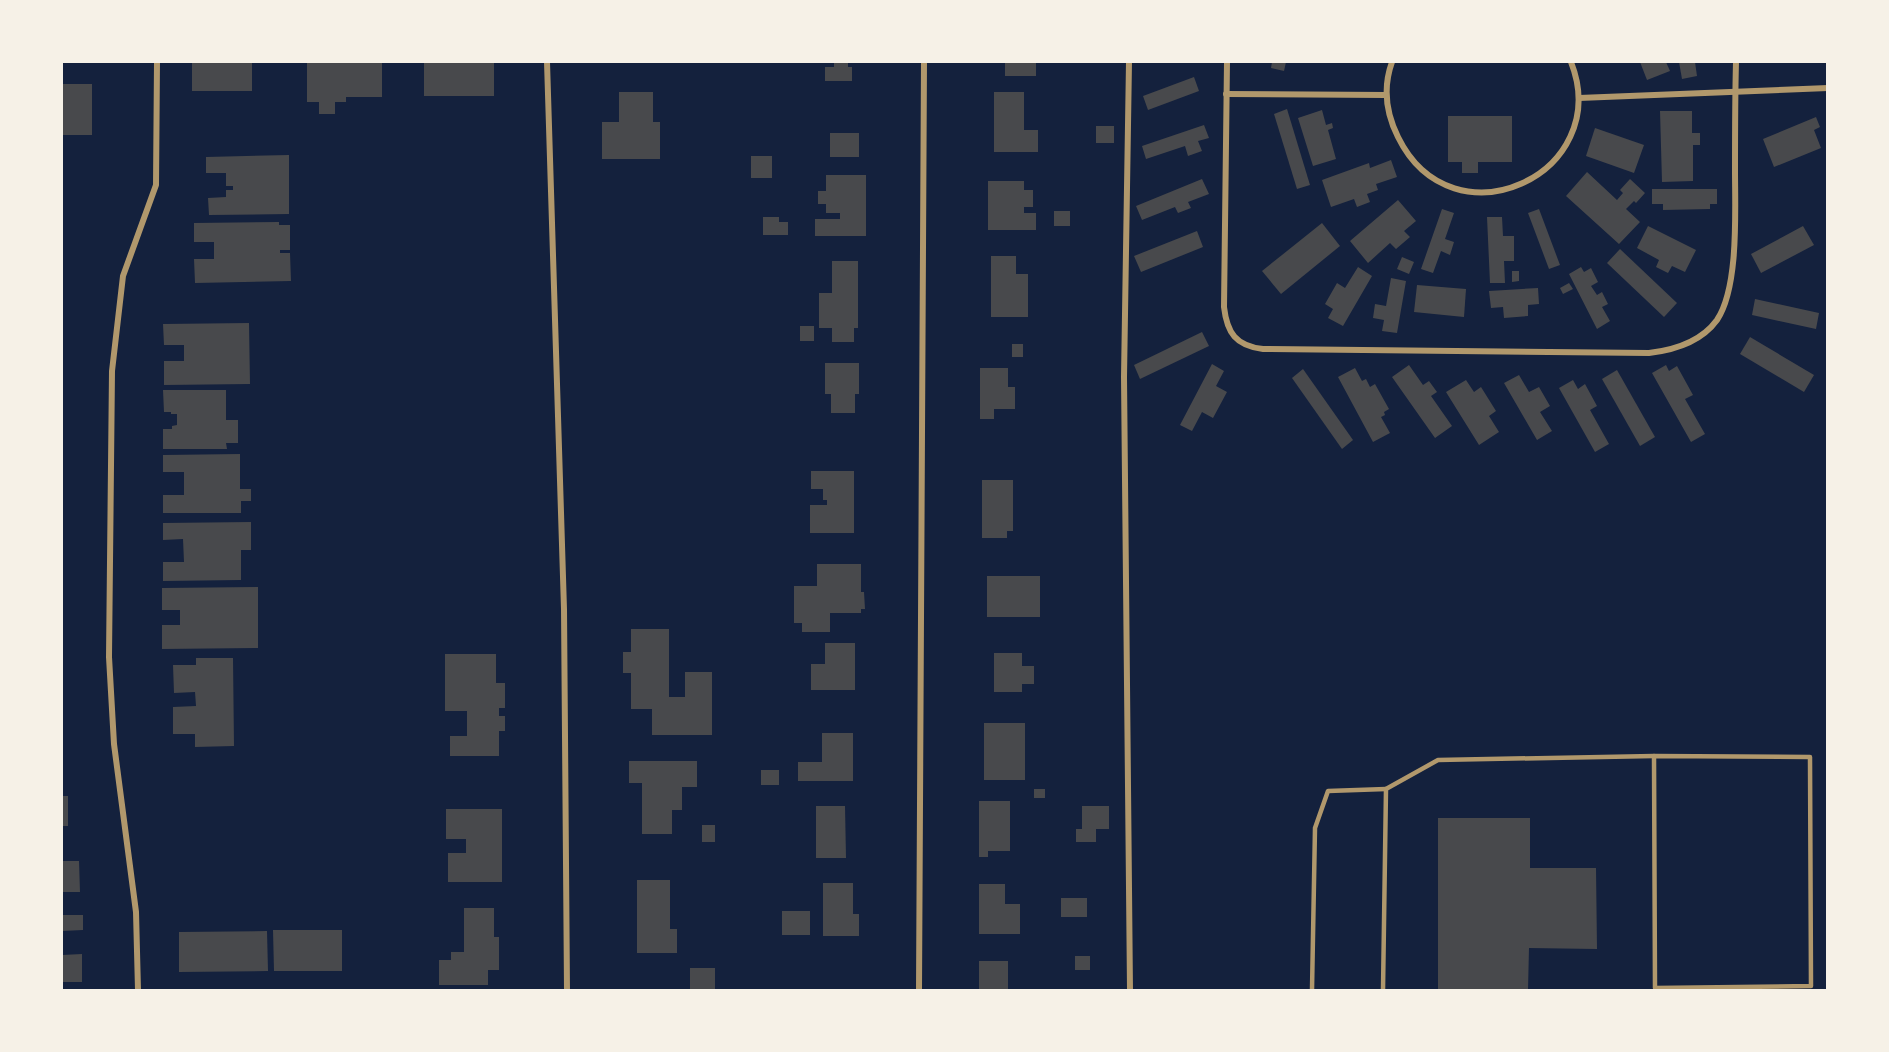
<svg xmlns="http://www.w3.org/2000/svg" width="1889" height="1052" viewBox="0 0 1889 1052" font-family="Cabin,sans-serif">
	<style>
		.building { fill: #48494c }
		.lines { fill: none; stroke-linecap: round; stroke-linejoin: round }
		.service { stroke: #b1986c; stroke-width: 4.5 }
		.minor { stroke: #b1986c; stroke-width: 6 }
	</style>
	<rect width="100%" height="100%" fill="#14213d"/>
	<!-- building -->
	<g class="building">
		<rect x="192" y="62" width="60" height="29"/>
		<polygon points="307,62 382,62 382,97 346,97 346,102 335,102 335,114 319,114 319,102 307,102"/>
		<rect x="424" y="62" width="70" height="34"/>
		<polygon points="834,62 848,62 848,67 852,67 852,81 825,81 825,67 834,67"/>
		<rect x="1005" y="62" width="31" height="14"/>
		<polygon points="1272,62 1286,62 1284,71 1271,68"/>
		<polygon points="1640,62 1666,62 1670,71 1647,80"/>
		<polygon points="1679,62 1695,62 1697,76 1682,79"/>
		<polygon points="1194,77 1199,91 1148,110 1143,96"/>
		<rect x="62" y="84" width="30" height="51"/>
		<polygon points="619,92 653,92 653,122 660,122 660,159 602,159 602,122 619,122"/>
		<polygon points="994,92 1024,92 1024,130 1038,130 1038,152 994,152"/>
		<polygon points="1287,109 1310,185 1297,189 1274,114"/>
		<polygon points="1322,110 1326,125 1332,123 1333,128 1328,130 1336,159 1313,166 1298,118"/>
		<polygon points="1660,111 1692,111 1692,133 1700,133 1700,145 1693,145 1693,181 1662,182"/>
		<polygon points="1448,116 1512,116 1512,162 1478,162 1478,173 1462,173 1462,162 1448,162"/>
		<polygon points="1816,117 1820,127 1814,130 1821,148 1774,167 1763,139"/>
		<polygon points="1204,125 1209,138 1198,141 1202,151 1188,156 1185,146 1146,159 1142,146"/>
		<rect x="1096" y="126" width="18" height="17"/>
		<polygon points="1595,128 1644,145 1634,173 1586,156"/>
		<rect x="830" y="133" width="29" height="24"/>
		<polygon points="289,155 289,214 209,215 208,198 226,197 226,190 233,190 233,186 226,186 226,173 206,173 206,157"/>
		<rect x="751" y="156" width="21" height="22"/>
		<polygon points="1391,160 1397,177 1376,184 1378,190 1367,194 1370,202 1357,207 1354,199 1331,207 1322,180 1369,163 1370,168"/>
		<polygon points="1587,172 1617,200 1623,193 1620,190 1630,179 1645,193 1636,203 1634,201 1626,209 1640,222 1619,244 1566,196"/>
		<polygon points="826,175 866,175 866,236 815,236 815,219 840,219 840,213 826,213 826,204 818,204 818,191 826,191"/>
		<polygon points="1202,179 1209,194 1188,202 1191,208 1178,213 1175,207 1142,220 1136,206"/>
		<polygon points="988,181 1024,181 1024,190 1033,190 1033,207 1024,207 1024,213 1036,213 1036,230 988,230"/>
		<polygon points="1652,189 1717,189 1717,204 1710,204 1710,209 1663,210 1663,204 1652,204"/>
		<polygon points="1398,200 1416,221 1404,231 1410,237 1396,249 1390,243 1368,263 1350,241"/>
		<polygon points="1442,209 1454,213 1445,239 1454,242 1450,255 1441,251 1433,273 1421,269"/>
		<polygon points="1539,209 1560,265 1549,269 1528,213"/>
		<rect x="1054" y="211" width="16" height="15"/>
		<polygon points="763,217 779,217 779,222 788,222 788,235 763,235"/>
		<polygon points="1487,217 1502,217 1503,236 1514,236 1514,261 1504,261 1505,283 1490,283"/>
		<polygon points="279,222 279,225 290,225 290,250 280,250 280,253 290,253 291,281 195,283 194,259 214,259 214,242 194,242 194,223"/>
		<polygon points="1322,223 1340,246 1281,294 1262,271"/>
		<polygon points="1648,226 1696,250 1685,272 1672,266 1668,273 1656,267 1659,260 1637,248"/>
		<polygon points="1803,226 1814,245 1761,273 1751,254"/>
		<polygon points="1197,231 1203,247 1141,272 1134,256"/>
		<polygon points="1620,249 1677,303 1664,317 1607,263"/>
		<polygon points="991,256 1016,256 1016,274 1028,274 1028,317 991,317"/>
		<polygon points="1402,257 1414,262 1409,274 1397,269"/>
		<polygon points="832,261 858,261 858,328 854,328 854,342 832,342 832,328 819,328 819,293 832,293"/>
		<polygon points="1358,267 1372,276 1343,326 1328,318 1333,309 1325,304 1337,283 1345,288"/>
		<polygon points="1581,267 1584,272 1591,268 1598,282 1591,286 1597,295 1602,292 1608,304 1602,307 1610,321 1597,329 1569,274"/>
		<polygon points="1512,271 1519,271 1519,281 1512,282"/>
		<polygon points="1391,278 1406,281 1397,333 1382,331 1384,320 1373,318 1375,304 1386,306"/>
		<polygon points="1569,283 1573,289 1563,294 1560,288"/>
		<polygon points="1417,285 1466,289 1464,317 1414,312"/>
		<polygon points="1538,288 1539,304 1528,305 1528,316 1504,318 1503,307 1491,308 1489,291"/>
		<polygon points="1755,299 1819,313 1816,329 1752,315"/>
		<polygon points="249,323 250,384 164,385 164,361 184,361 184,345 164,345 163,324"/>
		<rect x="800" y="326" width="14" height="15"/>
		<polygon points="1202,332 1209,346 1140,379 1134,365"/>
		<polygon points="1750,337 1814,375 1804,392 1740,354"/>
		<rect x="1012" y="344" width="11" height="13"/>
		<polygon points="825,363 859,363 859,394 855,394 855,413 831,413 831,394 825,394"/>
		<polygon points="1212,364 1224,371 1216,386 1227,392 1213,418 1202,412 1192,431 1180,425"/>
		<polygon points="1409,365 1423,385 1429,381 1437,392 1431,396 1452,426 1435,438 1392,377"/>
		<polygon points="1666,365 1669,371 1677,366 1693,395 1685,399 1705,434 1691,442 1652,373"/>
		<polygon points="980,368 1008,368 1008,387 1015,387 1015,409 994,409 994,419 980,419"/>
		<polygon points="1355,368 1362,381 1366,379 1370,387 1375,384 1389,409 1384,412 1385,415 1381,417 1390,433 1373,442 1338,377"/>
		<polygon points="1303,369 1353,440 1342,449 1292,378"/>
		<polygon points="1617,370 1655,437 1640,446 1602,379"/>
		<polygon points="1519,375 1529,392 1539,387 1550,406 1540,412 1552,431 1537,440 1504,383"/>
		<polygon points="1466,380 1474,392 1481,387 1496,411 1489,416 1499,432 1479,445 1446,392"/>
		<polygon points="1573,380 1578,389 1585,384 1597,406 1590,410 1609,444 1595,452 1559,388"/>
		<polygon points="163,390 226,390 226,420 238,420 238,443 226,443 227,449 163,449 163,429 172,429 172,426 177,425 177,414 171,414 171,412 164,412"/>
		<polygon points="240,454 240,489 251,489 251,501 241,501 241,513 163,513 163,495 184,495 184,472 163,472 163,455"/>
		<polygon points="811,471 854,471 854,533 810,533 810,505 827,505 827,500 823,500 823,489 811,489"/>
		<polygon points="982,480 1013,480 1013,531 1007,531 1007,538 982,538"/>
		<polygon points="251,522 251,550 241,550 241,580 163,581 163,562 184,562 183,539 163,540 163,523"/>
		<polygon points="817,564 861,564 861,592 864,592 865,609 861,609 861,613 830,613 830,632 802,632 802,623 794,623 794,586 817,586"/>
		<rect x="987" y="576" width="53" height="41"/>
		<polygon points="258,587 258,648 162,649 162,625 180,625 180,610 162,610 162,588"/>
		<polygon points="631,629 669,629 669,697 685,697 685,672 712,672 712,735 652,735 652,709 631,709 631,673 623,673 623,652 631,652"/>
		<polygon points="825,643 855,643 855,690 811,690 811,664 825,664"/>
		<polygon points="994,653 1022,653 1022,666 1034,666 1034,684 1022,684 1022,692 994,692"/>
		<polygon points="445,654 496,654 496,683 505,683 505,708 499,708 499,716 505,716 505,731 499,731 499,756 450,756 450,736 467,736 467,711 445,711"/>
		<polygon points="196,658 233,658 234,746 195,747 195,734 173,734 173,707 196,706 195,692 174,693 173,665 196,665"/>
		<rect x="984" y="723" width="41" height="57"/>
		<polygon points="822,733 853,733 853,781 798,781 798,762 822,762"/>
		<polygon points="629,761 697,761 697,787 682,787 682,810 672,810 672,834 642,834 642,783 629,783"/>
		<rect x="761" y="770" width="18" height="15"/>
		<rect x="1034" y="789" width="11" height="9"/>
		<rect x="62" y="796" width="6" height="30"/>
		<polygon points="979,801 1010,801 1010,851 988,851 988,857 979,857"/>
		<polygon points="816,806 845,806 846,858 816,858"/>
		<polygon points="1082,806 1109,806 1109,829 1096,829 1096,842 1076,842 1076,829 1082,829"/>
		<polygon points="446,809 502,809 502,882 448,882 448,853 466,853 466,839 446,839"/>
		<polygon points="1438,818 1530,818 1530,868 1596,868 1597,949 1529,948 1528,990 1438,990"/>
		<rect x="702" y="825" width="13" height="17"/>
		<polygon points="62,861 79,861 80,892 62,892"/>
		<polygon points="637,880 670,880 670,929 677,929 677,953 637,953"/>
		<polygon points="823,883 853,883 853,914 859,914 859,936 823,936"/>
		<polygon points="979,884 1005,884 1005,904 1020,904 1020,934 979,934"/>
		<rect x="1061" y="898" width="26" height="19"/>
		<polygon points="464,908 494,908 494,937 499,937 499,970 488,970 488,985 439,985 439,960 451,960 451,952 464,952"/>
		<rect x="782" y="911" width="28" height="24"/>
		<polygon points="62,915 83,915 83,930 62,931"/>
		<polygon points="273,930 342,930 342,971 274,971"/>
		<polygon points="267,931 268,971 179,972 179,932"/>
		<polygon points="82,954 82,982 62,982 62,955"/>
		<rect x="1075" y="956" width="15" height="14"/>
		<rect x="979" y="961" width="29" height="29"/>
		<rect x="690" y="968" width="25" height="22"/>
	</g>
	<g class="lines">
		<!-- service -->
		<g class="service">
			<polygon points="1654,756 1810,757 1811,986 1655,988"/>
			<polyline points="1312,990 1315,828 1328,791 1386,789"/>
			<polyline points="1383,990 1386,789 1438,760 1654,756"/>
		</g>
		<!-- minor -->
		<g class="minor">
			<polyline points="547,62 564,609 567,990"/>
			<polyline points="1129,62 1124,377 1130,990"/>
			<path d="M 1227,62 L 1224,307 C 1227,333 1236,346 1263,349 L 1649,353 C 1675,350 1701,342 1717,320 C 1739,287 1735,211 1735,171 C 1735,135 1735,98 1736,62"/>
			<path d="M 1392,62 C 1383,87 1386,113 1398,137 C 1453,249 1615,174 1571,62"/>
			<polyline points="1226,94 1386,95"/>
			<polyline points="1579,98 1828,88"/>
			<polyline points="138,990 136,912 114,744 109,657 112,371 123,276 156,185 157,62"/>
			<polyline points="919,990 924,62"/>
		</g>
	</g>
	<!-- border -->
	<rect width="1889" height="1052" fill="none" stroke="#f6f1e7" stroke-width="126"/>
</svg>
